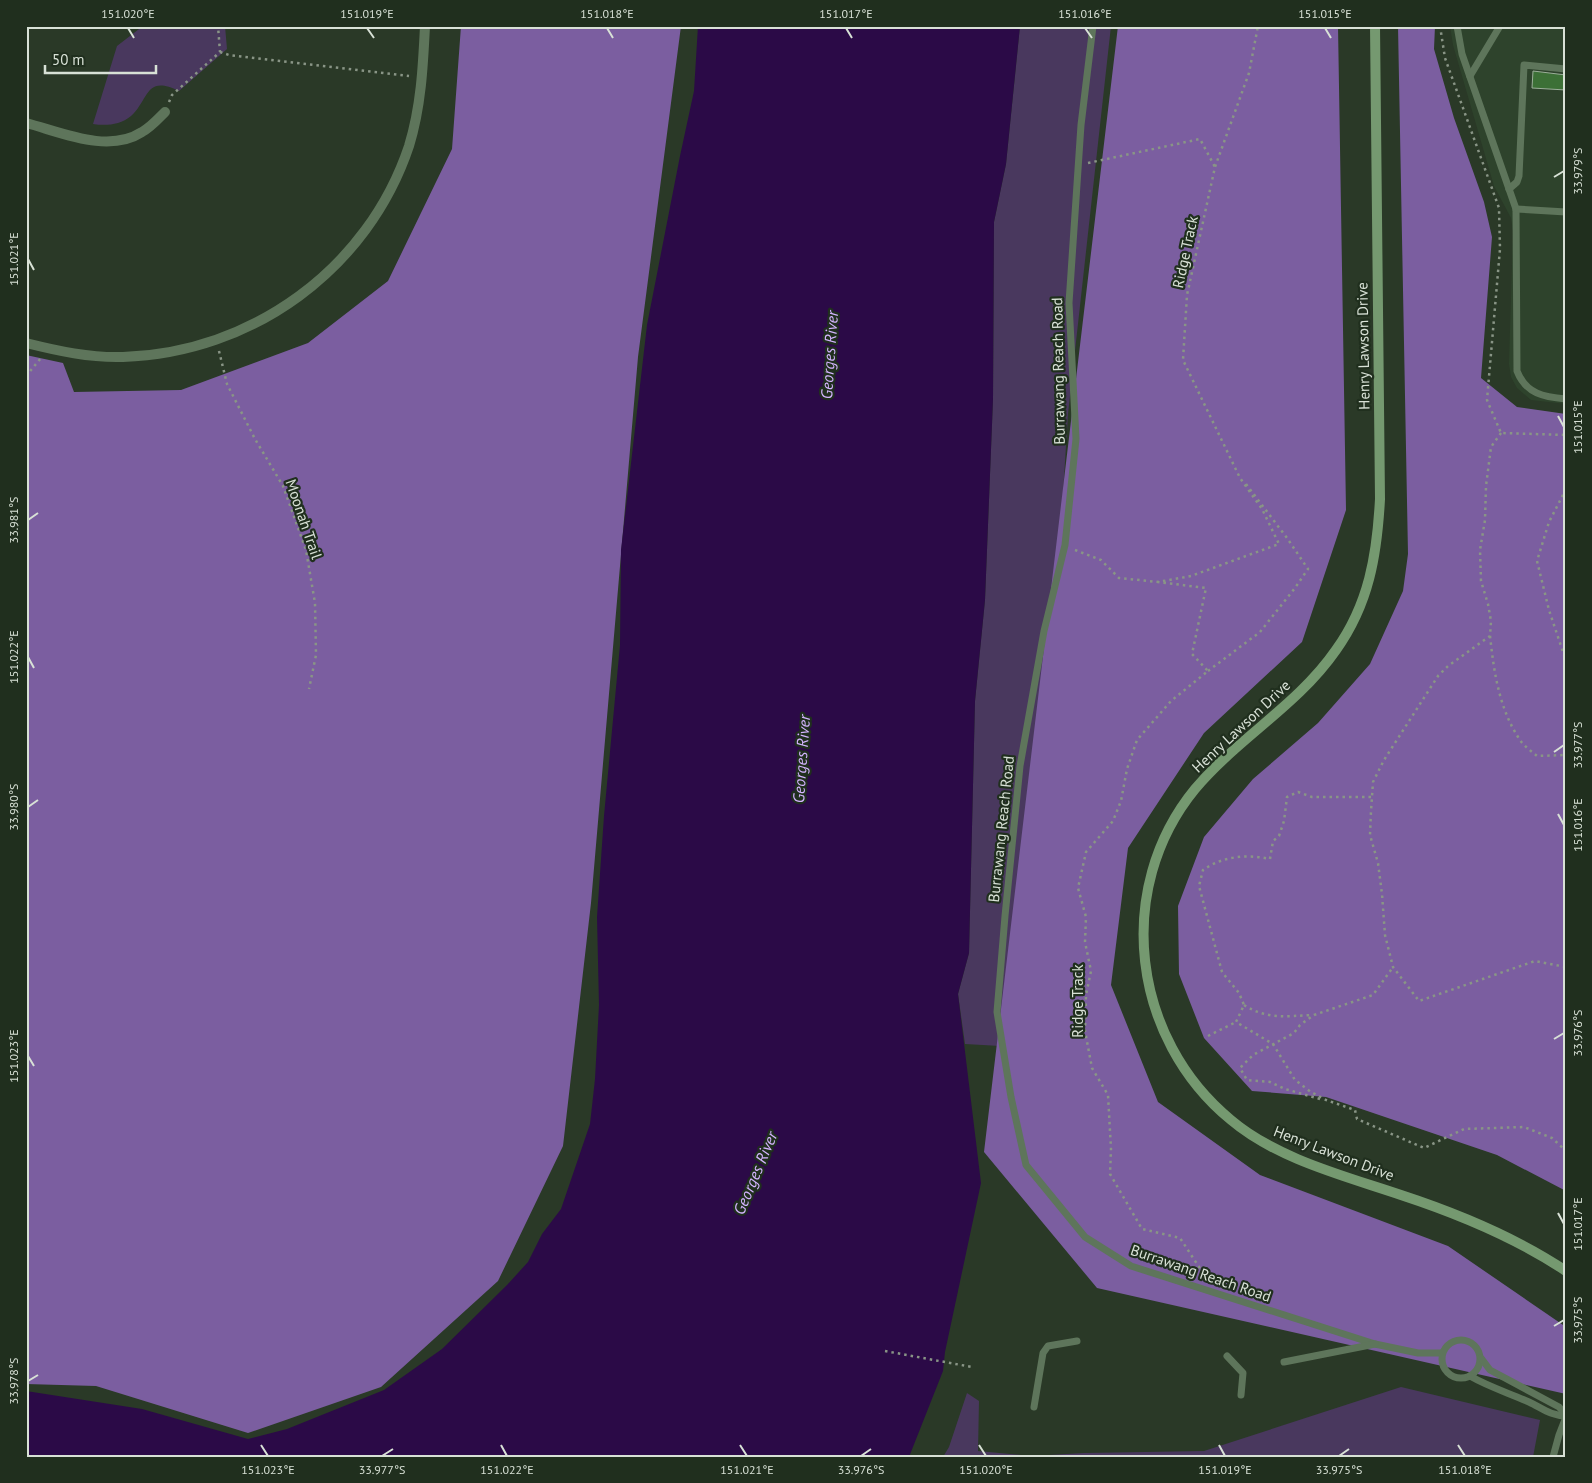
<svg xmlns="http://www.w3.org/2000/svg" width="1592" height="1483" viewBox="0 0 1592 1483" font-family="'PT Sans',sans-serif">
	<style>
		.built { fill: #2e432c }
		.green { fill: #49385e }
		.forest { fill: #7b5ea0 }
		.water { fill: #2b0a47 }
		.building { fill: #3c7036; stroke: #9caf9a }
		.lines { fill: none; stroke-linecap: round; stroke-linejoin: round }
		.path { stroke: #899586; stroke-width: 2.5; stroke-dasharray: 2.5 4; stroke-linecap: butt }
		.service { stroke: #5e755b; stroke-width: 7 }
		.minor { stroke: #5e755b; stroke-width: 10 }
		.secondary { stroke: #759970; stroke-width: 10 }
		.ticks { fill: none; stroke: #d8e1d6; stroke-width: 2 }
		.labels { text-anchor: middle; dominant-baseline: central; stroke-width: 4.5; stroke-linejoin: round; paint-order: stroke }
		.street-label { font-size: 15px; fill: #d8e1d6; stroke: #202f1e }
		.water-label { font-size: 16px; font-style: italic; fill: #d4b4ff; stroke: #202f1e }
		.neatline { fill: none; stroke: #d8e1d6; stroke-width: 2 }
		.ticks-label { font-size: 12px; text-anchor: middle; fill: #d8e1d6 }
	</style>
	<rect width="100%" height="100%" fill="#2a3927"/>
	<!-- built -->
	<polygon class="built" points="1450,26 1566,26 1566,404 1531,400 1517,388 1511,377 1509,364 1513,231 1511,218 1494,186 1453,45"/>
	<!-- green -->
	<g class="green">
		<path d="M 143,26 L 225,26 L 227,49 L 179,91 C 145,74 149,100 131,116 C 120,125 106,126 93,124 L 117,46 Z"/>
		<polygon points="1020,26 1111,26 1068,414 1054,637 1018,1047 965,1044 958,994 969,953 975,701 985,600 993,399 994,222 1006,164"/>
		<polygon points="1401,1387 1540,1420 1533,1457 943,1457 949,1447 967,1393 979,1401 978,1451 1032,1456 1084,1453 1204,1451"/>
	</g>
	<!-- forest -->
	<g class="forest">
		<polygon points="461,26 681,26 638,357 591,903 563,1146 498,1281 381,1387 248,1433 96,1386 26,1384 26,355 63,363 74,392 181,390 308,343 388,281 452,149"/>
		<polygon points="1118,26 1338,26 1346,510 1302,642 1204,733 1128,848 1111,985 1158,1102 1260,1175 1448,1246 1566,1327 1566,1394 1097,1288 984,1152"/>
		<polygon points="1398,26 1435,26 1434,49 1454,118 1484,202 1492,237 1481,378 1517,407 1566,414 1566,1191 1497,1155 1326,1097 1252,1091 1204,1038 1179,974 1178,906 1204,837 1253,779 1318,723 1370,664 1403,591 1408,554"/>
	</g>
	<!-- water -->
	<polygon class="water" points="698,26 1020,26 1006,164 994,222 993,399 985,600 975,701 969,953 958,994 981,1183 945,1352 943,1371 909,1457 26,1457 26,1391 142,1409 248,1439 287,1429 384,1390 442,1349 507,1285 528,1262 542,1234 561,1209 590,1124 595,1079 599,1005 597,917 604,816 620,645 621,550 647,325 680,156 694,91"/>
	<!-- building -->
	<polygon class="building" points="1533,71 1566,75 1566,90 1532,88"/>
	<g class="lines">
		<!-- path -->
		<g class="path">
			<polyline points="1440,26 1445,58 1499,208 1500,249 1487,400 1501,433 1566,435"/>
			<polyline points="220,52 229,55 409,76"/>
			<polyline points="169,102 172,95 220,52 218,26"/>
			<polyline points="1088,163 1200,139 1215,167"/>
			<polyline points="219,351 227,384 255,439 283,486 306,550 315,603 316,655 309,689"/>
			<polyline points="26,376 41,358"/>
			<polyline points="1501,433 1491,447 1486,486 1485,520 1480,550 1481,581 1488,604 1491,621 1490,636 1448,666 1438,676 1384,760 1373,782 1371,811 1370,835 1378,863 1382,894 1385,935 1393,967 1419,1001 1535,961 1566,967"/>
			<polyline points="1566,489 1549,522 1537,561 1549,610 1566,661"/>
			<polyline points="1075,550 1101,560 1119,578 1158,582"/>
			<path d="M 1490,636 C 1494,672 1499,709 1520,740 C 1524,746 1531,751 1537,756 L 1566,755"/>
			<polyline points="1208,671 1260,632 1295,588 1308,569 1287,538 1246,484"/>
			<path d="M 1371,797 L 1312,797 L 1298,792 L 1287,797 L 1284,821 L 1279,836 L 1273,841 L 1270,859 C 1247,854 1223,856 1203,870 L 1199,886 L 1222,972 L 1239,993 L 1244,1005 L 1236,1022 L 1273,1044 L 1295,1080 L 1311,1092 L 1326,1100 L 1355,1110 L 1357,1119 L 1424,1148 L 1464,1129 L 1524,1127 L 1552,1138 L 1566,1151"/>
			<path d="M 1244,1005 C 1268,1020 1286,1016 1313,1015"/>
			<polyline points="1208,1036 1236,1022"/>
			<polyline points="1320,1099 1285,1089 1270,1082 1247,1080 1240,1068 1253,1055 1294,1033 1300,1025 1314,1015 1373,995 1393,967"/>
			<polyline points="1207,1279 1180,1238 1142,1229 1110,1174 1111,1149 1108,1095 1092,1068 1085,1031 1086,995 1091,971 1085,942 1086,917 1078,888 1086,852 1113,821 1121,801 1127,769 1137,740 1171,701 1208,671 1192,654 1206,588 1158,582 1191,576 1279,544 1262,509 1240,478 1183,360 1187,295 1215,167 1249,73 1258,26"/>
			<polyline points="885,1351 972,1367"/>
		</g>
		<!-- service -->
		<g class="service">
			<polyline points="1093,26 1081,125 1069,303 1076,439 1065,545 1044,631 1020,766 1005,916 997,1012 1011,1097 1026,1165 1085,1237 1131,1266 1375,1344 1418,1353 1442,1353"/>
			<path d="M 1457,26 L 1462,54 L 1516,209 L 1517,371 C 1526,394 1544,397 1566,399"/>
			<polyline points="1470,76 1500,26"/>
			<polyline points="1509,189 1517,182 1519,176 1524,65 1566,69"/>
			<polyline points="1516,209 1566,212"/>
			<circle cx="1461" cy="1359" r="19"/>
			<polyline points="1227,1356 1243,1373 1241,1395"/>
			<polyline points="1481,1358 1490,1370 1559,1407 1566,1415"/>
			<polyline points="1284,1362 1375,1344"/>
			<path d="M 1470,1376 C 1489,1387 1509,1393 1529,1402 C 1542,1408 1551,1416 1566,1416"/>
			<polyline points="1034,1407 1043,1353 1048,1346 1077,1341"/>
			<polyline points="1553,1457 1559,1435 1566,1417"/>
		</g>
		<!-- minor -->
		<g class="minor">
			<path d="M 26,123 C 61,132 108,154 142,132 C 151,127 158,119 165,112"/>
			<path d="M 26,343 C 58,351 90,358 123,357 C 252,353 368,269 409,146 C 421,107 423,67 425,26"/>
		</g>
		<!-- secondary -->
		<path class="secondary" d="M 1375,26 L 1380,499 C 1377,555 1369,604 1336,650 C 1298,705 1238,738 1195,789 C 1113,889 1132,1039 1231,1120 C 1277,1159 1345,1176 1401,1195 C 1459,1214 1515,1237 1566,1271"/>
	</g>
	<!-- ticks -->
	<path class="ticks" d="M 128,28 L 134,38M 367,28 L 374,38M 607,28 L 613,38M 846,28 L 852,38M 1085,28 L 1092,38M 1325,28 L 1331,38M 1554,177 L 1564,171M 28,259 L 34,270M 1558,416 L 1564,427M 28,520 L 38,513M 28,657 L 34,668M 1554,752 L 1564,745M 28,807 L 38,800M 1558,814 L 1564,825M 1554,1039 L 1564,1033M 28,1056 L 34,1066M 1558,1213 L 1564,1224M 1554,1326 L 1564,1320M 28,1381 L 38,1375M 261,1445 L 268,1456M 501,1445 L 507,1456M 740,1445 L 747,1456M 979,1445 L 986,1456M 1219,1445 L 1225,1456M 1458,1445 L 1465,1456M 382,1456 L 393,1449M 861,1456 L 871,1449M 1339,1456 L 1349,1449"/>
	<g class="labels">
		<!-- street labels -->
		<g class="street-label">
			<text transform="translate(1185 252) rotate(-78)">Ridge Track</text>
			<text transform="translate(1363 346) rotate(-91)">Henry Lawson Drive</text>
			<text transform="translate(1058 371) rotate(-91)">Burrawang Reach Road</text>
			<text transform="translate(304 519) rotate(71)">Moonah Trail</text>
			<text transform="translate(1241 726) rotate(-43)">Henry Lawson Drive</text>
			<text transform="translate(1001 829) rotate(-84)">Burrawang Reach Road</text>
			<text transform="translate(1077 1001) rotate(-90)">Ridge Track</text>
			<text transform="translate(1334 1153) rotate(21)">Henry Lawson Drive</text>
			<text transform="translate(1201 1273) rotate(19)">Burrawang Reach Road</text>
		</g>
		<!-- water labels -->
		<g class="water-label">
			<text transform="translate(829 355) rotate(-86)">Georges River</text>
			<text transform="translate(801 759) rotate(-86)">Georges River</text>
			<text transform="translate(755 1173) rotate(-67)">Georges River</text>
		</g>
	</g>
	<!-- border -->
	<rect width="1592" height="1483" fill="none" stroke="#202f1e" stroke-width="55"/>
	<!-- scale -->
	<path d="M45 65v8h111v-8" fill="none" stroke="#d8e1d6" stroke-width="2.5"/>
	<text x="52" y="65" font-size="15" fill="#d8e1d6" stroke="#202f1e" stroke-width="4" paint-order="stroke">50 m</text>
	<rect x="28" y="28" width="1536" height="1428" class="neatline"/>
	<g class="ticks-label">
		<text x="128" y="18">151.020°E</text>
		<text x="367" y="18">151.019°E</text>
		<text x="607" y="18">151.018°E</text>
		<text x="846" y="18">151.017°E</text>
		<text x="1085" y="18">151.016°E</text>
		<text x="1325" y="18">151.015°E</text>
		<text transform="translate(1578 171) rotate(-90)" y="4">33.979°S</text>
		<text transform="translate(14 259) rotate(-90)" y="4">151.021°E</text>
		<text transform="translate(1578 427) rotate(-90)" y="4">151.015°E</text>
		<text transform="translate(14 520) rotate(-90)" y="4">33.981°S</text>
		<text transform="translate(14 657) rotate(-90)" y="4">151.022°E</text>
		<text transform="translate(1578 745) rotate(-90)" y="4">33.977°S</text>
		<text transform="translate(14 807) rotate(-90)" y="4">33.980°S</text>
		<text transform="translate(1578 825) rotate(-90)" y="4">151.016°E</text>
		<text transform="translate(1578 1033) rotate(-90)" y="4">33.976°S</text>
		<text transform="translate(14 1056) rotate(-90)" y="4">151.023°E</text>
		<text transform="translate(1578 1224) rotate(-90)" y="4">151.017°E</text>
		<text transform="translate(1578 1320) rotate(-90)" y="4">33.975°S</text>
		<text transform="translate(14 1381) rotate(-90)" y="4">33.978°S</text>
		<text x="268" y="1474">151.023°E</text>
		<text x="382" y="1474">33.977°S</text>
		<text x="507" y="1474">151.022°E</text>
		<text x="747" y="1474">151.021°E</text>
		<text x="861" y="1474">33.976°S</text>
		<text x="986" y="1474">151.020°E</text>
		<text x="1225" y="1474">151.019°E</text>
		<text x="1339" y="1474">33.975°S</text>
		<text x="1465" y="1474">151.018°E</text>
	</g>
</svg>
